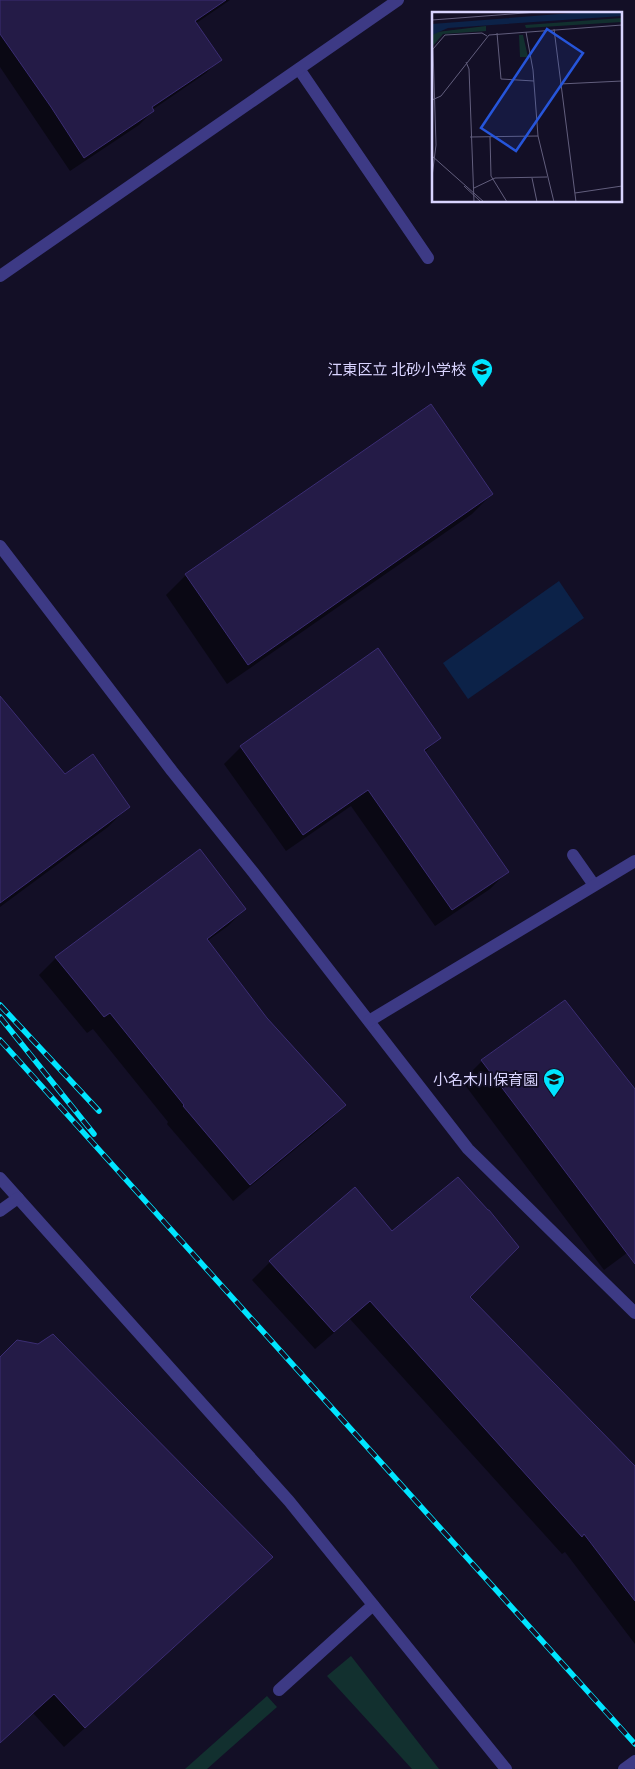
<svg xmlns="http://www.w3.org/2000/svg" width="635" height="1769" viewBox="0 0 635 1769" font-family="'Archivo Narrow','Noto Sans JP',sans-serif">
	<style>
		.green { fill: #12302f }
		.water { fill: #0c2248 }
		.shadow { fill: #0007 }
		.building { fill: #241b47; stroke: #3b2d73 }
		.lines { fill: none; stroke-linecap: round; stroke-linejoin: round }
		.service { stroke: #3d3a85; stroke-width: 12 }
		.minor { stroke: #3d3a85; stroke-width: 12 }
		.tertiary { stroke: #3d3a85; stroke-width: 12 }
		.rail-casing { stroke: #00e5ff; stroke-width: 5.5 }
		.rail { stroke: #130f26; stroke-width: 4; stroke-dasharray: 11; stroke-linecap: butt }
		.labels { text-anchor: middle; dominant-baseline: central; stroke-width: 4; stroke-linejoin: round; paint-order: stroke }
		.poi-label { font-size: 15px; fill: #d9d4ff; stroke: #130f26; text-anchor: end }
		.inset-road { fill: none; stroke: #625e7d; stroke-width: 1 }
		.view { fill: #2655da; fill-opacity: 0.15; stroke: #2655da; stroke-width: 2.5 }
		.inset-edge { fill: none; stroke: #d9d4ff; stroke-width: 2.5 }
	</style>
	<rect width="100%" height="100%" fill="#130f26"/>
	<!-- green -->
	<g class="green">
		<polygon points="351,1656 439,1769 412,1769 327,1676"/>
		<polygon points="267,1696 277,1707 207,1769 185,1769"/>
	</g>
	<!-- water -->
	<polygon class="water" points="559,581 584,618 468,699 443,663"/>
	<!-- shadow -->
	<g class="shadow">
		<polygon points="0,0 230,0 195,24 220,59 206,73 152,110 153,111 139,125 70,171 0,67"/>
		<polygon points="492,494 472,514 227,684 166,595 186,575"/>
		<polygon points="0,728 65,776 128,807 108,827 0,907"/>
		<polygon points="439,738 424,753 507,872 490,889 435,926 351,806 286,851 224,764 241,747"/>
		<polygon points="245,909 228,926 207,941 266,1018 345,1105 328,1122 233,1201 167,1124 168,1122 93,1029 87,1033 39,975 56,958"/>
		<polygon points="565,1002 635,1091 635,1247 604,1270 462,1081 482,1061"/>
		<polygon points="392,1232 469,1297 635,1468 635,1644 565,1552 562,1554 350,1319 315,1349 252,1280 270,1262"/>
		<polygon points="0,1359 271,1557 251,1577 64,1747 33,1713 0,1743"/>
	</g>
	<!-- building -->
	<g class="building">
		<polygon points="0,0 226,0 195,21 222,60 152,107 154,111 84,158 51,107 0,34"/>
		<polygon points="431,404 493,494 248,665 185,574"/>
		<polygon points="378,648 441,738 424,750 509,872 452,910 368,790 303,835 240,746"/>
		<polygon points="0,696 65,774 93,754 130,807 0,903"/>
		<polygon points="200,849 246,909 207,939 267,1018 346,1105 250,1185 183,1106 184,1105 110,1013 104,1017 55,957"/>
		<polygon points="565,1000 635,1089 635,1264 481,1060"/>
		<polygon points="458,1177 488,1210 489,1210 519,1247 470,1297 635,1466 635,1601 584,1534 582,1537 370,1301 334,1332 269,1261 355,1187 392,1231"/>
		<polygon points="53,1334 273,1557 85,1728 54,1694 0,1743 0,1357 17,1340 38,1344"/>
	</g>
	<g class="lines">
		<!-- service -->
		<g class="service">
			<polyline points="299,69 428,258"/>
			<polyline points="573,855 594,885"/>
			<polyline points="279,1690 373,1605"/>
		</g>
		<!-- minor -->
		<g class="minor">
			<polyline points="0,276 398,0"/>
			<polyline points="0,546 172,771 253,872 468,1149 635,1313"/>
			<polyline points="369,1021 635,861"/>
		</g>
		<!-- tertiary -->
		<g class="tertiary">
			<polyline points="0,1178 289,1501 506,1769"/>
			<polyline points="0,1211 18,1198"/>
			<polyline points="624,1769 635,1761"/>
		</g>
		<!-- rail casing -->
		<g class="rail-casing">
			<g id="rail">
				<polyline points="0,1005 99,1111"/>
				<polyline points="0,1017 94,1134"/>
				<polyline points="0,1040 635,1744"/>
			</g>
		</g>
		<!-- rail -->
		<use href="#rail" class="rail"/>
	</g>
	<!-- icons -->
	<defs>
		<g id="school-pin" transform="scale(1.125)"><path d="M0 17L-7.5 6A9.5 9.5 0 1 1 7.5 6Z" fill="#00e5ff" stroke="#130f26"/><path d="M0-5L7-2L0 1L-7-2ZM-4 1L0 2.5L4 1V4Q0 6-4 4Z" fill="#111"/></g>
	</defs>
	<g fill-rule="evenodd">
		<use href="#school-pin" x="482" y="369"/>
		<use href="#school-pin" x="554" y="1079"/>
	</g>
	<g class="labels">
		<!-- poi labels -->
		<g class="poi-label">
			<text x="466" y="369">江東区立 北砂小学校</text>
			<text x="538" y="1079">小名木川保育園</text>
		</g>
	</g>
	<!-- overview -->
	<g transform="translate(432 12)">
		<rect width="190" height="190" fill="#130f26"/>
		<path d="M 190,6 L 190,10 L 94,16 L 93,13 ZM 54,14 L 54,19 L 11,22 L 0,35 L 0,23 L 5,20 ZM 87,23 L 91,23 L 96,45 L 88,45 Z" fill="#12302f"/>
		<path d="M 153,0 L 190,0 L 190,4 L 16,16 L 0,23 L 0,12 Z" fill="#0c2248"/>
		<path class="inset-road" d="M 0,8 L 106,0M 122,17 L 144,190M 94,20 L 101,58 L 106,124 L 122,190M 65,21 L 69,67 L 102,69M 34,50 L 37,57 L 42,190M 128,72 L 190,69M 0,88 L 9,84 L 57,23 L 190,13M 38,125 L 106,124M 58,125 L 59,164 L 75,190M 0,144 L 52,190M 0,165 L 4,133 L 1,37 L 13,23 L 50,21 L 55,24M 100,166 L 105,190M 32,174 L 48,189M 42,176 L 63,166 L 115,165M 143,181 L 190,174"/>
		<path class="view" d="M 115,17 L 151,41 L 84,139 L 49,116 Z"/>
		<rect width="190" height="190" class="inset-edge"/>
	</g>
</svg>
